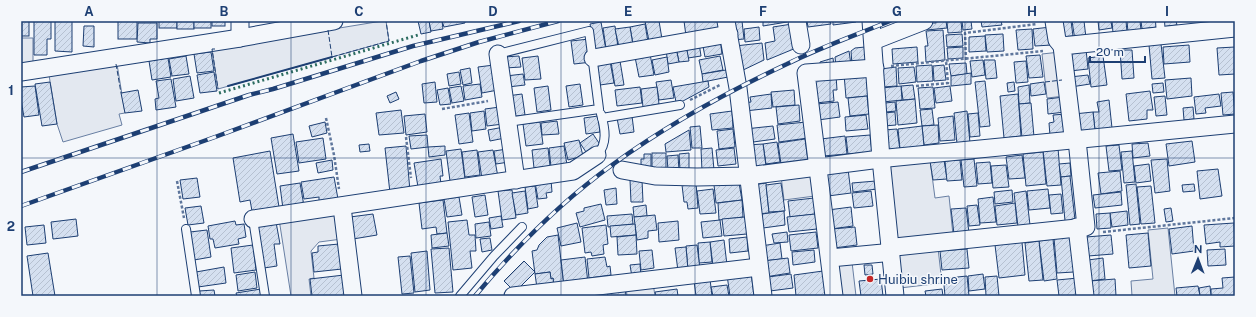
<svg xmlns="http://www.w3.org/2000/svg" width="1256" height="317" viewBox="0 0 1256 317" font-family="'Public Sans',sans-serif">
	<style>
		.parking { fill: #e3e8f0; stroke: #687fa3 }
		.building { fill: url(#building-hatch); stroke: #1d3f73 }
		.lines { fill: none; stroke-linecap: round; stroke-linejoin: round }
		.service-casing { stroke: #1d3f73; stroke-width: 10 }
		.minor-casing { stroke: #1d3f73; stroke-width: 19 }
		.path { stroke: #5e769c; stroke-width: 2.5; stroke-dasharray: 3 2; stroke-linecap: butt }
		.service { stroke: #f4f7fb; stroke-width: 8 }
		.minor { stroke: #f4f7fb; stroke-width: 17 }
		.rail-casing { stroke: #1d3f73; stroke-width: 4.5 }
		.rail { stroke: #f4f7fb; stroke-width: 3; stroke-dasharray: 9; stroke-linecap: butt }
		.hedge { stroke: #2c6c60; stroke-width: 3; stroke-dasharray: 2 3; stroke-linecap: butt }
		.fence { stroke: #1d3f73; stroke-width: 1; stroke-dasharray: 5 2; stroke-linecap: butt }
		.wall { stroke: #1d3f73; stroke-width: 2 }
		.grid { fill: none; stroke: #1d3f73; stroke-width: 1; stroke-opacity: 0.55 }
		.poi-dot { fill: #c62828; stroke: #f4f7fb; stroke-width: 1.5 }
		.labels { text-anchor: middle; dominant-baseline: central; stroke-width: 3; stroke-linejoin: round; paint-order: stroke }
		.poi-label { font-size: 13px; fill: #1d3f73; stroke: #f4f7fb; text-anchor: start }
		.neatline { fill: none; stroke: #1d3f73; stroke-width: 1.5 }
		.grid-label { font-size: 13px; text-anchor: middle; font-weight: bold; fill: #1d3f73 }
	</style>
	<defs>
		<pattern id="building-hatch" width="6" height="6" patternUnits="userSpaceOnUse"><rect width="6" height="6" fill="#d5e0f0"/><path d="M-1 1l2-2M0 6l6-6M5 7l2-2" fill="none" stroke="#b6c1d1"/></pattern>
	</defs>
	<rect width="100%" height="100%" fill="#f4f7fb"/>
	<!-- parking -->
	<g class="parking">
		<polygon points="382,21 386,21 389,41 218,89 212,49"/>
		<polygon points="21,38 33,38 33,63 21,65"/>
		<polygon points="1060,52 1065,96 1047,98 1042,54"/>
		<polygon points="117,64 125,113 119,114 122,125 63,142 57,124 49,75"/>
		<polygon points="930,160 935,198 949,196 953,235 896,241 889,164"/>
		<polygon points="812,172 815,196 784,200 781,176"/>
		<polygon points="339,212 342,239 319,242 311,251 314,278 309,279 311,296 291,296 279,219"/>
		<polygon points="1168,228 1175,296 1132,296 1131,281 1153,279 1148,230"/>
		<polygon points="938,248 942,283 900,288 897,253"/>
		<polygon points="852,262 856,296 840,296 836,264"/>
		<polygon points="653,283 655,296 627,296 626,286"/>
	</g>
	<!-- building -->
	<g class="building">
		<rect x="21" y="21" width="8" height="15"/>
		<polygon points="34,21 51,21 51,39 47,39 47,55 34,55"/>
		<polygon points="55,21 72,21 72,52 55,51"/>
		<rect x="118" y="21" width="19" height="18"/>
		<rect x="159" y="21" width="18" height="7"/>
		<rect x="177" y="21" width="17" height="8"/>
		<rect x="194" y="21" width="17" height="7"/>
		<rect x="212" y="21" width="13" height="5"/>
		<polygon points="418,21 429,21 431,32 421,34"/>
		<polygon points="429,21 442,21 443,29 431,31"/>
		<polygon points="442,21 465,21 465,23 444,27"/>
		<polygon points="645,21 659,21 662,39 649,41"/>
		<polygon points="684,21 718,21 720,30 686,36"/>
		<polygon points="731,21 742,21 744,39 733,40"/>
		<polygon points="763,21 786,21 787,22 763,26"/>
		<polygon points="807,21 830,21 831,24 808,27"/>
		<polygon points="833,21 855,21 856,22 833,25"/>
		<polygon points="936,21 946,21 947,28 927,30 926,23 936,23"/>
		<polygon points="955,21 961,21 962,32 948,33 947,22"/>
		<polygon points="962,21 971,21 972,29 963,30"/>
		<polygon points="981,21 1001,21 1002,25 982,27"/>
		<polygon points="1060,21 1071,21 1073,36 1061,37"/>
		<polygon points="1072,21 1084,21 1086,38 1075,40"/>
		<polygon points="1098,21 1111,21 1112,28 1099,30"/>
		<polygon points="1112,21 1126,21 1127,32 1113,33"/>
		<polygon points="1127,21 1140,21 1141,30 1128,32"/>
		<polygon points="1141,21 1157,21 1157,27 1142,29"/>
		<polygon points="1160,21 1176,21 1177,25 1161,27"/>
		<polygon points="601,22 606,50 595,52 590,24"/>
		<polygon points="138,23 157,23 157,39 150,39 150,43 137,42"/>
		<polygon points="645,24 648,42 633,44 630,27"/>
		<polygon points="792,24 796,48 767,60 765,43 775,41 773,27"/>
		<polygon points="84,26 94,26 94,47 83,46"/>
		<polygon points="615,26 618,47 606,48 603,28"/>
		<polygon points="630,27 633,45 619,47 615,29"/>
		<polygon points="759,27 760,40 745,42 744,29"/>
		<polygon points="1051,27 1052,45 1035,46 1033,29"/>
		<polygon points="1032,29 1033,49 1018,50 1016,30"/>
		<polygon points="943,30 945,60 926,62 925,46 928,46 926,31"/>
		<polygon points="962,34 963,46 947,47 946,35"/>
		<polygon points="1003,34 1004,51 987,52 985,35"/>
		<polygon points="985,36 986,51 969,52 969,37"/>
		<polygon points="720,38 722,54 705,57 702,41"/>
		<polygon points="589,39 592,62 574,64 571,41"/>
		<polygon points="699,43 701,56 688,58 686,45"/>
		<polygon points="762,43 764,60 739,72 735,46"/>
		<polygon points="1161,44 1165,78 1152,79 1149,45"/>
		<polygon points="686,45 689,61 679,62 676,47"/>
		<polygon points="1189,45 1190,62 1164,64 1163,47"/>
		<polygon points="865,47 867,64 852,65 851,51 855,48"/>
		<polygon points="917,47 918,62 893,64 892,49"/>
		<polygon points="963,47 963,58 948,59 947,48"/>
		<polygon points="1235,47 1235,74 1219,75 1217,48"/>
		<polygon points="676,48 679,62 668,64 666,50"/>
		<polygon points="1086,49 1088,69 1070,71 1068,51"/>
		<polygon points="1120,50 1132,50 1134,78 1122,79"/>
		<polygon points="849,51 851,65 836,66 835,57"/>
		<polygon points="211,52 214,71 197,73 194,54"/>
		<polygon points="650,54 654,75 639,77 635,57"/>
		<polygon points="1040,55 1043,77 1029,78 1026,56"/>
		<polygon points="186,56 189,74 172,76 169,59"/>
		<polygon points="519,56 521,67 505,68 504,57"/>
		<polygon points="538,56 541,79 525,80 522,58"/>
		<polygon points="720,56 723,70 702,74 699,60"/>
		<polygon points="1103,56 1107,85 1091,87 1088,58"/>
		<polygon points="667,57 669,72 655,75 652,60"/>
		<polygon points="168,58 171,77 152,80 149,61"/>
		<polygon points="833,58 834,66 820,67 820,62"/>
		<polygon points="983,60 985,75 972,77 970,61"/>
		<polygon points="984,60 995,60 997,78 986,79"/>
		<polygon points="610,61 614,83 600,85 596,63"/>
		<polygon points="620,61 624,85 615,86 611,62"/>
		<polygon points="1026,61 1028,82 1016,83 1014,62"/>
		<polygon points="966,63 967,74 951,76 949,64"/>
		<polygon points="494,65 498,90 482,93 478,67"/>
		<polygon points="932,65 933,81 917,82 916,66"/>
		<polygon points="944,65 946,80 934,81 933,66"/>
		<polygon points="896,67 897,86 883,87 881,69"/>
		<polygon points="914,67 916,82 899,84 898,68"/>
		<polygon points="470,68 472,83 463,85 460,70"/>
		<polygon points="726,70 728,77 703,82 702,74"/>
		<polygon points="214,72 217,91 200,93 197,75"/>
		<polygon points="459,72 461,84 449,86 447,74"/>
		<polygon points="866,72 868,96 846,98 844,74"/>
		<polygon points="971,73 971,84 951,86 951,76"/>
		<polygon points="523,74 525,85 508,87 506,76"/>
		<polygon points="836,75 837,90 833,90 834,101 816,103 814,77"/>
		<polygon points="1088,75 1090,84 1071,87 1070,77"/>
		<polygon points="190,76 194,98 176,101 173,79"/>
		<polygon points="1191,78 1192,96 1167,99 1165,80"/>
		<polygon points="171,79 176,107 156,110 155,99 159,98 156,81"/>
		<polygon points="671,80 674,98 659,100 656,82"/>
		<polygon points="708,81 709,87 683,101 676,102 673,87"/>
		<polygon points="985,81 990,126 980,127 975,82"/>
		<polygon points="50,82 57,124 42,126 35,84"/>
		<polygon points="435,82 437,102 424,103 422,84"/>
		<polygon points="1014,82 1015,91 1008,92 1007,83"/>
		<polygon points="1044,82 1046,94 1031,96 1030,84"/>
		<polygon points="1163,83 1164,92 1153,93 1152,84"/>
		<polygon points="480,84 482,97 465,100 463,86"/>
		<polygon points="580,84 583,105 569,107 566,86"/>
		<polygon points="913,85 915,99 903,100 901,86"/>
		<polygon points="1029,85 1030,103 1019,104 1018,87"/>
		<polygon points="35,86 39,115 24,117 21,100 21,87"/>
		<polygon points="461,86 464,101 452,103 449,88"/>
		<polygon points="548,86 551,110 537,112 534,88"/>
		<polygon points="901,86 902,100 883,102 882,88"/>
		<polygon points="950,86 952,101 936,103 934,88"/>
		<polygon points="640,87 642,103 617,106 615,90"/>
		<polygon points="657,87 659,104 643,107 641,89"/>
		<polygon points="933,87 935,108 920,109 918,88"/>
		<polygon points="448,88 451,104 440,105 437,90"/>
		<polygon points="138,90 142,111 125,113 121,93"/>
		<polygon points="794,90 795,105 773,107 771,92"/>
		<polygon points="1150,91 1153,110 1147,110 1147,119 1129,121 1126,94"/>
		<polygon points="396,92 399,99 390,103 387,96"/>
		<polygon points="1233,92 1235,114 1223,115 1221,93"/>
		<polygon points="522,94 525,115 510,117 507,96"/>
		<polygon points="771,94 772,108 745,111 744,103 751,102 750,97"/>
		<polygon points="1018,94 1021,136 1004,138 1000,96"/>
		<polygon points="1219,94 1221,106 1205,108 1206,113 1196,114 1194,97"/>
		<polygon points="867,96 869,114 850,116 848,98"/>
		<polygon points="1165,96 1167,115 1156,116 1154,97"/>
		<polygon points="1064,97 1065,112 1048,114 1047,99"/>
		<polygon points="915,99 917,123 898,125 896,101"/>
		<polygon points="1109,100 1112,128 1095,130 1093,112 1099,112 1097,102"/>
		<polygon points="838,102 840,117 818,120 816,104"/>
		<polygon points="895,102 896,111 886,112 885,103"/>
		<polygon points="1031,103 1034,137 1022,138 1019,104"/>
		<polygon points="799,105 800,121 778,124 776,107"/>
		<polygon points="500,107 503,124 487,126 485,109"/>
		<polygon points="1193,107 1194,119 1184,120 1183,108"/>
		<polygon points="932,109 934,125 922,126 920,110"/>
		<polygon points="401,110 404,133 379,135 376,113"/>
		<polygon points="484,111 486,129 472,131 470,113"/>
		<polygon points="732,111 733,128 712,130 710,114"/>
		<polygon points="967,111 970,143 957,144 954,113"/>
		<polygon points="895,112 896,125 884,126 883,113"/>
		<polygon points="1093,112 1095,130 1076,132 1074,114"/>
		<polygon points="469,113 473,142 459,144 455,115"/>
		<polygon points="978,113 980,136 970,137 968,114"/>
		<polygon points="425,114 427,132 406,135 404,116"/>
		<polygon points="1066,114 1069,134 1050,136 1049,123 1054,122 1053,115"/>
		<polygon points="866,115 868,129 846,131 845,117"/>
		<polygon points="598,116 600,132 586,134 584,118"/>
		<polygon points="632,116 634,132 620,134 617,118"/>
		<polygon points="953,116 955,140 940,141 938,118"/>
		<polygon points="557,121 559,134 542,135 541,123"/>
		<polygon points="325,122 327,133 312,137 309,126"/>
		<polygon points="540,122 543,144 526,146 523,124"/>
		<polygon points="806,122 808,138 779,142 777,125"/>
		<polygon points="938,125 939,143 924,145 922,126"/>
		<polygon points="700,126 702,148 692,148 690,127"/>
		<polygon points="773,126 775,139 746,143 745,129"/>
		<polygon points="922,126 924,146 900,149 898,129"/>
		<polygon points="504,127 505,138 490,141 488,130"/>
		<polygon points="733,129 735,147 719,149 717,131"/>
		<polygon points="897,129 900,150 887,151 884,130"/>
		<polygon points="689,130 691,150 666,152 665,144"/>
		<polygon points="293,134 299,171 277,174 271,138"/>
		<polygon points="593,134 601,146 588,155 580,143"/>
		<polygon points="427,135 428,147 411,149 409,136"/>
		<polygon points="870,135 872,152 848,154 846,137"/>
		<polygon points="845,136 847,154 823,156 821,139"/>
		<polygon points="323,138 326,159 299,163 296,142"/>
		<polygon points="805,139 808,161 781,164 778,143"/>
		<polygon points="579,140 583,156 568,160 564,143"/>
		<polygon points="1192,141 1195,162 1169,166 1166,144"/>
		<polygon points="777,142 780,162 766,164 763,144"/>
		<polygon points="1148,143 1150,156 1133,158 1132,144"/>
		<polygon points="369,144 370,151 360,152 359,145"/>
		<polygon points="763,144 766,166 750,167 747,145"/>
		<polygon points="1119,145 1122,170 1109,171 1106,146"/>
		<polygon points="406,146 410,191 390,193 385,148"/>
		<polygon points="445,146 445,155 429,157 428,147"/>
		<polygon points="564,146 567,165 551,167 549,148"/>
		<polygon points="548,148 550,166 534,168 532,150"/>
		<polygon points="712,148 714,170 702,171 701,149"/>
		<polygon points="734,148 736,164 718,166 716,150"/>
		<polygon points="1058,148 1061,185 1047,186 1043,150"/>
		<polygon points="461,149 465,179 450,181 446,151"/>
		<polygon points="507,149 509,162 496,164 494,151"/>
		<polygon points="477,150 480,175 465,177 462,152"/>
		<polygon points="493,150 498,177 482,179 478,152"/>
		<polygon points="270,151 279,207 252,211 250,200 240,202 233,158"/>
		<polygon points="1132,151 1135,182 1124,183 1121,152"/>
		<polygon points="1043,152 1046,184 1026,186 1023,154"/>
		<rect x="652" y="153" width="14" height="16"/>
		<polygon points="689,153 689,170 680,170 679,154"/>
		<polygon points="644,154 651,154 651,167 641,167 641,159 644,159"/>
		<polygon points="678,155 679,171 668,171 667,156"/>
		<polygon points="1022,155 1025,178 1009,179 1006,157"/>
		<polygon points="441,159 443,176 440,176 441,184 418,187 414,163"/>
		<polygon points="974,159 977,186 964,187 961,160"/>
		<polygon points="1167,159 1170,191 1155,193 1151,160"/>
		<polygon points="332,160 333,170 318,173 316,163"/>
		<polygon points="944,160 947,179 933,180 930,161"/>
		<polygon points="960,160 962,180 947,181 945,161"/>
		<polygon points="990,162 992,183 978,184 976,163"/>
		<polygon points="1070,163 1071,176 1061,177 1059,164"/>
		<polygon points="1149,164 1151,181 1136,183 1134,166"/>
		<polygon points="1006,165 1009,187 993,188 991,166"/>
		<polygon points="848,169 851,193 828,196 825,172"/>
		<polygon points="1218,169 1222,196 1200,199 1197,171"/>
		<polygon points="1120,171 1122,191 1101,194 1098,173"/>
		<polygon points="1070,176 1075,220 1065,221 1061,177"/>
		<polygon points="334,177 338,199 319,202 319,197 304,199 301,182"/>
		<polygon points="197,178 200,197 183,199 180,180"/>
		<polygon points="551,180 552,192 546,193 547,198 538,199 535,182"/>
		<polygon points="630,180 642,180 643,202 631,202"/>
		<polygon points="876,181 877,189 853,192 852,183"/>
		<polygon points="300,183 304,206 283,209 280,186"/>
		<polygon points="696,183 698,208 688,209 687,202 684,202 682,185"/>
		<polygon points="739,183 742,200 716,203 714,185"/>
		<polygon points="766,183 769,213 756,214 753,185"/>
		<polygon points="781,183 785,211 769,212 766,185"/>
		<polygon points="1136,184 1140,224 1130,225 1126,185"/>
		<polygon points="1194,184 1195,191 1183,192 1182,185"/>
		<polygon points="535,186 538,207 528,209 525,187"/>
		<polygon points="1151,186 1155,223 1141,224 1137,187"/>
		<polygon points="616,188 617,204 606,205 604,190"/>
		<polygon points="713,189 716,213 700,214 697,191"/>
		<polygon points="1048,189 1050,208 1029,210 1027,191"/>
		<polygon points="512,190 516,218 502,220 498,191"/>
		<polygon points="1012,190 1013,202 995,204 994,192"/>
		<polygon points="525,191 528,213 516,215 512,193"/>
		<polygon points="871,191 873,206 854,208 852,193"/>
		<polygon points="1026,191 1030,225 1018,227 1014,193"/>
		<polygon points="1121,192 1122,205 1095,208 1093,195"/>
		<polygon points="1061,194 1063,213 1051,214 1049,195"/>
		<polygon points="485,195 488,215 475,217 472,197"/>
		<polygon points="459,197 462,215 447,217 444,199"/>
		<polygon points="993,197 996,222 980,223 978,199"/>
		<polygon points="814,198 816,214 790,217 788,201"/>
		<polygon points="443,200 447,233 437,234 436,227 422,229 419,203"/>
		<polygon points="742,200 743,217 719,220 718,203"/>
		<polygon points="1015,203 1017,223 997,225 995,206"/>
		<polygon points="601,204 605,220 580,227 576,213 584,211 584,208"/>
		<polygon points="646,205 647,216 634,217 633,207"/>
		<polygon points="977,205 980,225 969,226 967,206"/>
		<polygon points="201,206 204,223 188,225 185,208"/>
		<polygon points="851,207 853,226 831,229 828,210"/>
		<polygon points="966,208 969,233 954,234 951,209"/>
		<polygon points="1171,208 1173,221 1166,222 1164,209"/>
		<polygon points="784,211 785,225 763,228 762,214"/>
		<polygon points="1127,211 1128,225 1112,227 1110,213"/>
		<polygon points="1110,213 1111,228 1097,229 1096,214"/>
		<polygon points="373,214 377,235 353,239 350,217"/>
		<polygon points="632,214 633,224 608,227 607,216"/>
		<polygon points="815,214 817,229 789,232 787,217"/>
		<polygon points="655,215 657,230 648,231 648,238 637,240 634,217"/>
		<polygon points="501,216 503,227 491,229 489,218"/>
		<polygon points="745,217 747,234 724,236 722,219"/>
		<polygon points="76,219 78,236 53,239 51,222"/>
		<polygon points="467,220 469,235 475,235 476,251 470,251 472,268 453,270 448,222"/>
		<polygon points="720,220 722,236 703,238 701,222"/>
		<polygon points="235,221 236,225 244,224 246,237 238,239 239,244 215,248 213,239 210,239 208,226"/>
		<polygon points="678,221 679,240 659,242 658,223"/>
		<polygon points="276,222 280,244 274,244 277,266 264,268 257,224"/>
		<polygon points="489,222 491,236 476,238 475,224"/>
		<polygon points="577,223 581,242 561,246 557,228"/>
		<polygon points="1234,223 1235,246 1220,247 1220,242 1206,244 1204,225"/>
		<polygon points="635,224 636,235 611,237 610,226"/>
		<polygon points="44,225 46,243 27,245 25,227"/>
		<polygon points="606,225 608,244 603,245 604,254 592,256 591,252 585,253 582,228"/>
		<polygon points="1192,226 1194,251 1172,254 1169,229"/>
		<polygon points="855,227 857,245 834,248 832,229"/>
		<polygon points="207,230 211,257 194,260 190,232"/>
		<polygon points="787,232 788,242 774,243 772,234"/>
		<polygon points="816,232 818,248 791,251 789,235"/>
		<polygon points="447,233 449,246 432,248 431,235"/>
		<polygon points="1148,233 1151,266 1129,268 1126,235"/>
		<polygon points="558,235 564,286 554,287 553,278 551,279 550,272 535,274 532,251 537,250 539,245 547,237"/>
		<polygon points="636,235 637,254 618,255 617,237"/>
		<polygon points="1111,235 1113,254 1088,256 1086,237"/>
		<polygon points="1070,236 1074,272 1057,273 1054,238"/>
		<polygon points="747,237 748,251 730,253 729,239"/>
		<polygon points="490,238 492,250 482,252 480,239"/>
		<polygon points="1053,239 1057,279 1044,281 1039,241"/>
		<polygon points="724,240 727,265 713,266 710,242"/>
		<polygon points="1039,241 1043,280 1029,281 1025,243"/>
		<polygon points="710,242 712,262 699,263 698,243"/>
		<polygon points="1022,242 1025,275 999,278 995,245"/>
		<polygon points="780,243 782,259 763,261 761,246"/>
		<polygon points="339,244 342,269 314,272 312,253 318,252 318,246"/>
		<polygon points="253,245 256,270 234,273 231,248"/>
		<polygon points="697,245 700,269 688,270 686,246"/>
		<polygon points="686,247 688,270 678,271 675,248"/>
		<polygon points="449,248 453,292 435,293 431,249"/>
		<polygon points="967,249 969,268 942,270 940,251"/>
		<polygon points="1225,249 1226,265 1208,266 1207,250"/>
		<polygon points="652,250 654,268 641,270 639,251"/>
		<polygon points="814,250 815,262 793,265 792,252"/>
		<polygon points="427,251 430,290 415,292 411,253"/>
		<polygon points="48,253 55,296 33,296 27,256"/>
		<polygon points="410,256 414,293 402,294 398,257"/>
		<polygon points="585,257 588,283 564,286 561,260"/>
		<polygon points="605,257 607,267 610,266 611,275 589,278 587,259"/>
		<polygon points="788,258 790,273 765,277 763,261"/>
		<polygon points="1103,258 1105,279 1090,281 1088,260"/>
		<polygon points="524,261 535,272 515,292 504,281"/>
		<polygon points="640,264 641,276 632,277 630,265"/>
		<polygon points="864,265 872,265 873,274 865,275"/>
		<polygon points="224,267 226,283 198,287 196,272"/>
		<polygon points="823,271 826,296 796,296 794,275"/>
		<polygon points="255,272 257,288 238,291 236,275"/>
		<polygon points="550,272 551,279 553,278 554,287 537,288 535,274"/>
		<polygon points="751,272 754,296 730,296 727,275"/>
		<polygon points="791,274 793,288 770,291 768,277"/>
		<polygon points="983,274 985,289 969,291 968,276"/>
		<polygon points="344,275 346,296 312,296 310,279"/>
		<polygon points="967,276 969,296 945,296 944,285 949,284 948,278"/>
		<polygon points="997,276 999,296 986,296 985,277"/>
		<polygon points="1235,277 1235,296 1211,296 1211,289 1223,288 1222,278"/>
		<polygon points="1078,278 1079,296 1059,296 1057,280"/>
		<polygon points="710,279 712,296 696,296 694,281"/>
		<polygon points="881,279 883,296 861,296 859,281"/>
		<polygon points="1115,279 1116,296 1091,296 1090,281"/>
		<polygon points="727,285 729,296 713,296 711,287"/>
		<polygon points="1198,286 1200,296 1177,296 1176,288"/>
		<polygon points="1210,286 1211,296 1200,296 1199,288"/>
		<polygon points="625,288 626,296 608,296 607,291"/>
		<polygon points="261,289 262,296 237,296 236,293"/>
		<polygon points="677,289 678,296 656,296 655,292"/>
		<polygon points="942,289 943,296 926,296 925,291"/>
		<polygon points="214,290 215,296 199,296 199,291"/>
	</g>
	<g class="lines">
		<!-- service casing -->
		<g class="service-casing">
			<g id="service">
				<polyline points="1160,21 1161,36"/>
				<polyline points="498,54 589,31 599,109 507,122"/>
				<polyline points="602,118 680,105"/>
				<path d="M 597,155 C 608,144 605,128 601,114"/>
				<polyline points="253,219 265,296"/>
				<polyline points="186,229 196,296"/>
				<polyline points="460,296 494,256 522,227"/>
			</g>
		</g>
		<!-- minor casing -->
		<g class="minor-casing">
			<g id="minor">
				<polyline points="240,21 240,38"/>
				<polyline points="726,21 738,88 763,296"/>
				<polyline points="797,21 801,45"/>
				<polyline points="871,21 881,159 895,296"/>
				<polyline points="1054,21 1057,40 1062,46"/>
				<polyline points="873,41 924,21"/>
				<polyline points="498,54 516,180"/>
				<polyline points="593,58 729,34"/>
				<polyline points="21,72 240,38 334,21"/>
				<polyline points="622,170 655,176 697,177 748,176 888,158 1235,124"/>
				<polyline points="342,207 353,296"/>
				<polyline points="253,219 573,171 597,155"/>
				<polyline points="1077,227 1085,296"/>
				<polyline points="830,258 883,253 895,247 1086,227 1077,140 1073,136 1062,46 1235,28"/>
				<polyline points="513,296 759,267"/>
				<polyline points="834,296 806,73 875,68"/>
			</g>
		</g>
		<!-- path -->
		<g class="path">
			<polyline points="966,60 965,33 1037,24"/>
			<polyline points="891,66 1043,51"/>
			<polyline points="916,86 948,83 946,61"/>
			<polyline points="690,100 720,85"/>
			<polyline points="442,109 488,101"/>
			<polyline points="326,118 334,155 339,189"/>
			<polyline points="406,137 411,178"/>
			<polyline points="177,181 184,218"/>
			<polyline points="1103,232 1235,218"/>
		</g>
		<!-- service -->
		<use href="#service" class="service"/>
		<!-- minor -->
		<use href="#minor" class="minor"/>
		<!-- rail casing -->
		<g class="rail-casing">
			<g id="rail">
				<polyline points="21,172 249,95 273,89 413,46 519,21"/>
				<polyline points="21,206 215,137 421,61 479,42 558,21"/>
				<path d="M 475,296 C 515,248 561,202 612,165 C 667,125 727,92 787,64 C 821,47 856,35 890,21"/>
			</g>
		</g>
		<!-- rail -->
		<use href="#rail" class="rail"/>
		<!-- hedge -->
		<polyline class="hedge" points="219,93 418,35"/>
		<!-- fence -->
		<g class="fence">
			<polyline points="328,30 332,57 389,41 386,21"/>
			<polyline points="215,49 212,49 218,89"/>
			<polyline points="116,64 121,93"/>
			<polyline points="1045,82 1062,80"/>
		</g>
		<!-- wall -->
		<polyline class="wall" points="228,86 332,57"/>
	</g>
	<!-- grid -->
	<path class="grid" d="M 157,21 L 157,296M 291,21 L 291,296M 426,21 L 426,296M 561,21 L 561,296M 695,21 L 695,296M 830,21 L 830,296M 965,21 L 965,296M 1099,21 L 1099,296M 21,158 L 1235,158"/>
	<!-- markers -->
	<circle class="poi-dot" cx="870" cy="279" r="4"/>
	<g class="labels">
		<!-- poi labels -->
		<g class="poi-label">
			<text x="878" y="279">Huibiu shrine</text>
		</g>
	</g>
	<!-- border -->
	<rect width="1256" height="317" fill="none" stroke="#f4f7fb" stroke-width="44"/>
	<!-- north arrow -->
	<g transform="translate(1198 259) rotate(1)" stroke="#f4f7fb" stroke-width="3" paint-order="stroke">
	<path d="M0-3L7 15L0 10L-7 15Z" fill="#1d3f73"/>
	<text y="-6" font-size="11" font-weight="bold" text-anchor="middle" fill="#1d3f73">N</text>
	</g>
	<!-- scale -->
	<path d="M1090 56v6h55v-6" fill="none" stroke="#1d3f73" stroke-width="2"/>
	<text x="1096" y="56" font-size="12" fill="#1d3f73" stroke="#f4f7fb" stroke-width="3" paint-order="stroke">20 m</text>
	<rect x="22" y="22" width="1212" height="273" class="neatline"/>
	<g class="grid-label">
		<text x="89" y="16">A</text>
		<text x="224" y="16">B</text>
		<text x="359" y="16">C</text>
		<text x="493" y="16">D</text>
		<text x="628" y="16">E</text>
		<text x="763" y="16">F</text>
		<text x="897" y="16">G</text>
		<text x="1032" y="16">H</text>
		<text x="1167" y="16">I</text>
		<text x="11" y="95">1</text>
		<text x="11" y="231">2</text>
	</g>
</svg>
